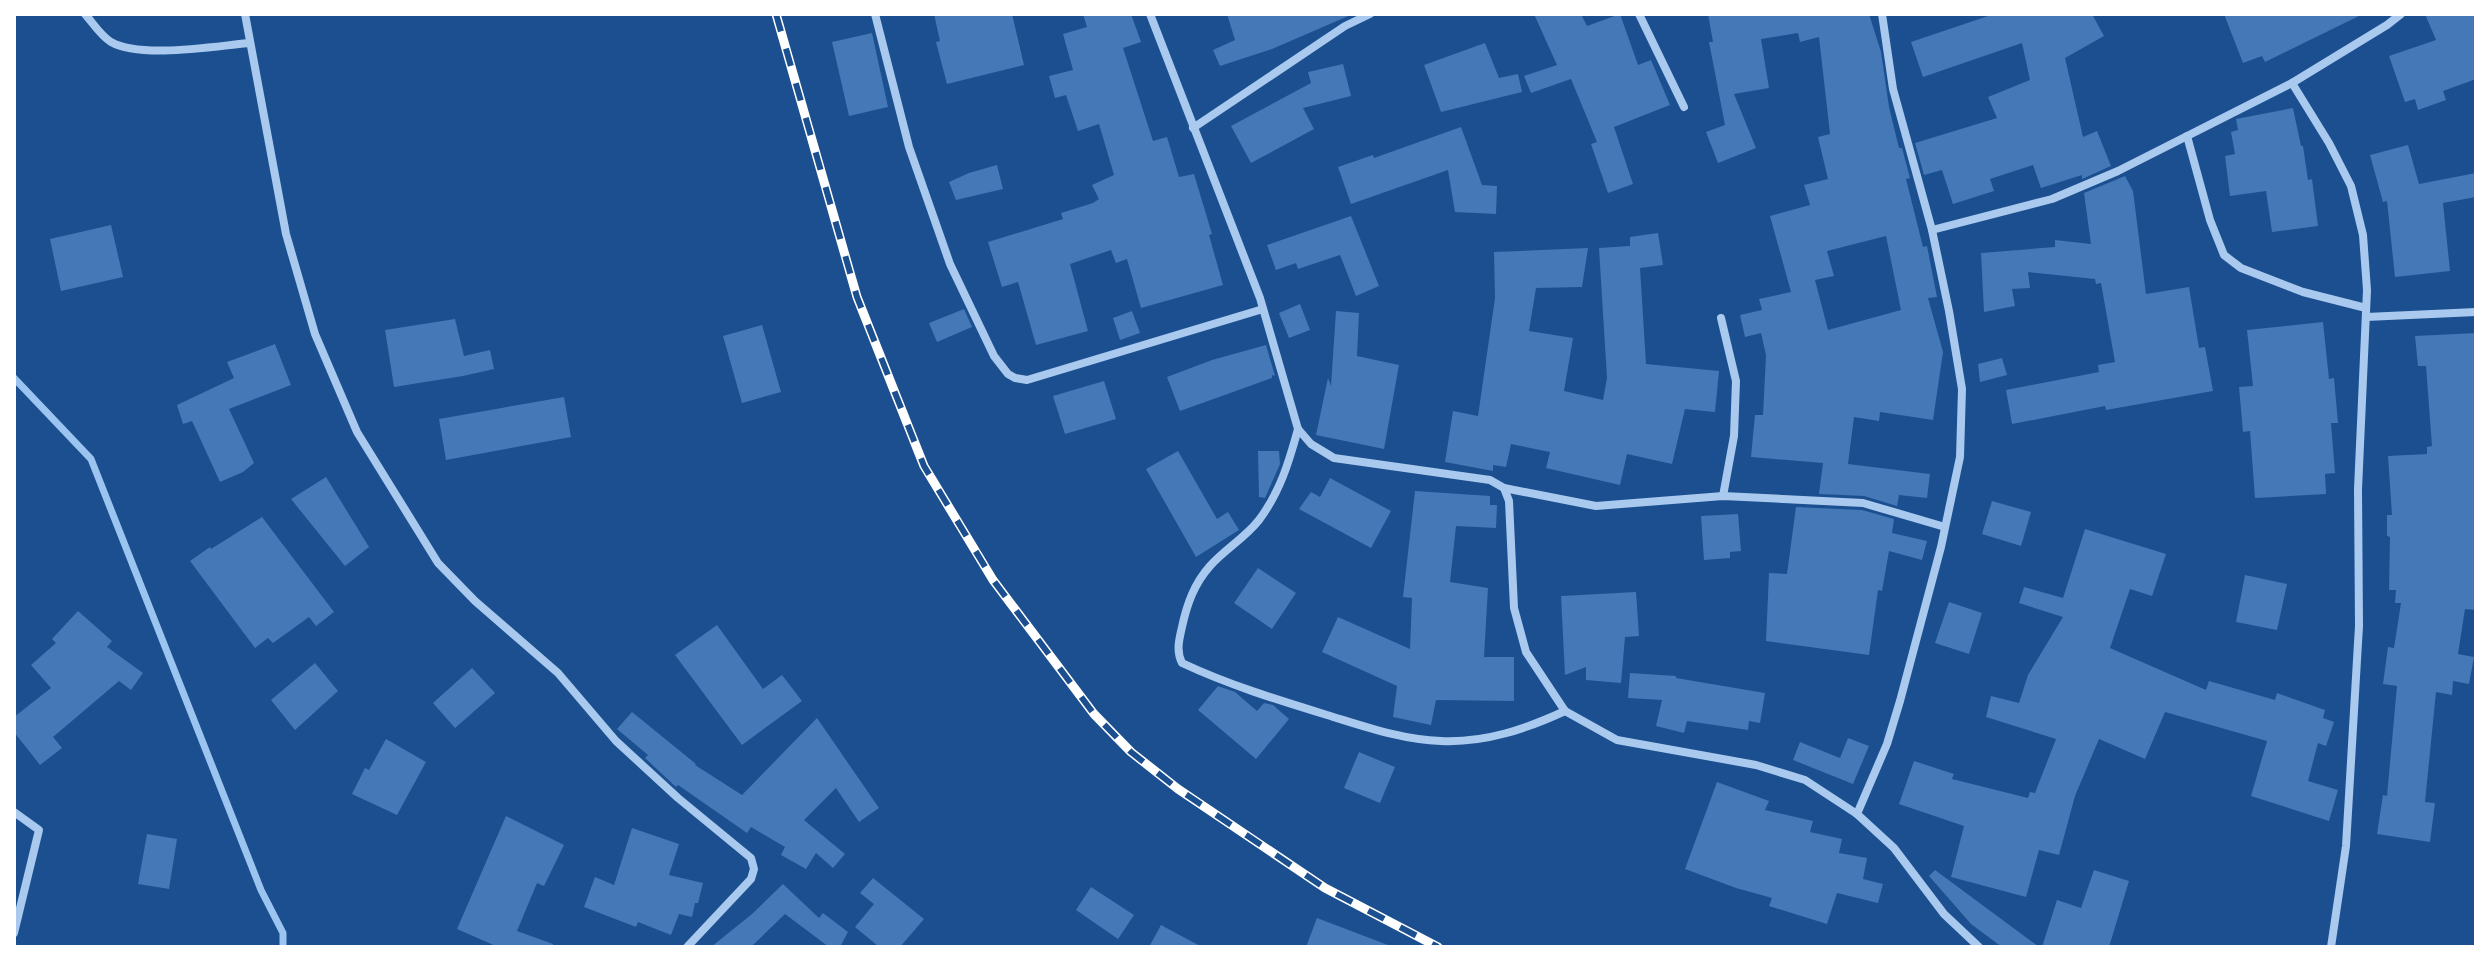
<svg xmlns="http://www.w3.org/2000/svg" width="2490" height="961" viewBox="0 0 2490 961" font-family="Roboto,sans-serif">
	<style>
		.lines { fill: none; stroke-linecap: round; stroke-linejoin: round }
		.stream { stroke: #9cc4f0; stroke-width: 7 }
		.building { fill: #4478b7; fill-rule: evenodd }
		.minor { stroke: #a9c9ee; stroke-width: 8 }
		.rail-casing { stroke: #fff; stroke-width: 9 }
		.rail { stroke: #1b4f8f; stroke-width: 6; stroke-dasharray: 18; stroke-linecap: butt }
	</style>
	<rect width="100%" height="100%" fill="#1b4f8f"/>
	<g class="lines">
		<!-- stream -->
		<polyline class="stream" points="14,378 91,459 261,890 283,933 283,947"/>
	</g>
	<!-- building -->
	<g class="building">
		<polygon points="934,14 1012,14 1024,65 947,84 936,42 940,41"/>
		<polygon points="1083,14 1131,14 1141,42 1123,48 1153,141 1167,137 1179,177 1194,174 1212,234 1209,235 1223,285 1141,308 1127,259 1116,263 1111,250 1070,264 1088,331 1036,345 1018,282 1002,287 988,242 1063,219 1061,213 1093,203 1099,199 1092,185 1114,175 1099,124 1078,131 1066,95 1055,98 1049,76 1073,70 1063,34 1087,27"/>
		<polygon points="1227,14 1353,14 1272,49 1220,66 1213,50 1235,40"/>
		<polygon points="1534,14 1581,14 1587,26 1620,14 1638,65 1651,60 1670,105 1614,127 1633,184 1608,193 1591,144 1597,142 1571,79 1531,93 1524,76 1557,65"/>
		<path d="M 1708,14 L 1869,14 L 1881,52 L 1889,107 L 1899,148 L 1902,148 L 1910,178 L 1906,179 L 1923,247 L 1927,246 L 1937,297 L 1928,298 L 1943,352 L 1933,420 L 1880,412 L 1879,421 L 1854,417 L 1848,464 L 1930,474 L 1927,498 L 1899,495 L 1897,506 L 1864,496 L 1819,494 L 1823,463 L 1751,457 L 1755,415 L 1763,415 L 1766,355 L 1761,333 L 1745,337 L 1740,315 L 1762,310 L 1759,299 L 1791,292 L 1770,216 L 1810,205 L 1804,185 L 1828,179 L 1818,137 L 1830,134 L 1819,37 L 1800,42 L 1798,33 L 1761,39 L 1769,88 L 1734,94 L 1756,148 L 1718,163 L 1706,132 L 1725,125 L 1709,42 L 1713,42 ZM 1886,236 L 1901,310 L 1828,330 L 1815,280 L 1834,276 L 1827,251 Z"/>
		<polygon points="1994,14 2092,14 2104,36 2065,58 2083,137 2097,131 2111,166 2082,179 2082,175 2041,188 2033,165 1990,179 1994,191 1953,204 1942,170 1924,175 1915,143 1997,118 1988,97 2030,80 2022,43 1923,77 1911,42"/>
		<polygon points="2224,14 2363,14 2265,62 2262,56 2243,63"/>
		<polygon points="2425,14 2476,14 2476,79 2443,91 2446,100 2418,110 2415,99 2405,102 2389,56 2436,40"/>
		<polygon points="872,33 888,107 849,116 832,42"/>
		<polygon points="1485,43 1499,78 1518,74 1522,92 1441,112 1424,65"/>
		<polygon points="1343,64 1351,96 1303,108 1314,129 1251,163 1231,126 1311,83 1308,72"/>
		<polygon points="2293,108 2301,146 2303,146 2308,180 2312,179 2318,226 2272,232 2266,191 2230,196 2225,156 2235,154 2231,132 2238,130 2236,119"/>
		<polygon points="1461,127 1482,185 1497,186 1496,214 1455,212 1448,170 1351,204 1338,167 1373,155 1374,158"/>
		<polygon points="2408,145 2419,184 2476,173 2476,197 2443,203 2450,271 2395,277 2387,201 2383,202 2370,155"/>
		<polygon points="997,165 1003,189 956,200 949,182 969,173"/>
		<polygon points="2125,176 2133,191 2146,294 2189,287 2199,348 2205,347 2213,391 2106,410 2105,406 2012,424 2006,390 2099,372 2098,365 2115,362 2101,283 2096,284 2095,279 2028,272 2030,288 2012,289 2015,306 1984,312 1981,253 2055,247 2055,240 2091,244 2084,193"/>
		<polygon points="1351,216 1379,286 1356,296 1340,255 1298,269 1296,263 1276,270 1267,245"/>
		<polygon points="111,225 123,277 61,291 50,239"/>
		<polygon points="1658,233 1663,265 1640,268 1646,364 1719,371 1715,412 1685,409 1672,464 1627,454 1620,485 1546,468 1550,452 1511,444 1506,467 1493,465 1493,471 1445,462 1453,411 1478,416 1495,298 1494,252 1588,248 1582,287 1536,288 1529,331 1573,338 1564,391 1603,400 1607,378 1599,248 1630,246 1630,237"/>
		<polygon points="1300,304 1310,330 1289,338 1279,313"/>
		<polygon points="964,309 972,327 937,342 929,323"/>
		<polygon points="1132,311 1140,333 1120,340 1113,318"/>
		<polygon points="1336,311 1359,313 1357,356 1399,365 1384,449 1316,435 1328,378 1331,386"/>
		<polygon points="455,319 464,356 490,350 494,369 463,376 394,387 385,330"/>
		<polygon points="2323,322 2329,379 2334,378 2338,423 2331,423 2335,473 2325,474 2326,494 2255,498 2250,431 2243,432 2239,387 2253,386 2247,330"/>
		<polygon points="762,325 781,392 742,403 723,336"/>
		<polygon points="2476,333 2475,610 2465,609 2458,654 2474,657 2469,684 2453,681 2452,695 2436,692 2425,802 2435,803 2430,842 2377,834 2383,795 2387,796 2397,686 2383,684 2388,647 2394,648 2401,603 2395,603 2396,590 2389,590 2390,537 2387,536 2387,515 2392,515 2388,456 2427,454 2427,447 2432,446 2426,366 2418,366 2415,336"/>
		<polygon points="275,344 291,385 229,409 254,463 243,472 220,482 192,421 183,424 177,405 234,378 227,362"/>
		<polygon points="1266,345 1275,376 1272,375 1272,378 1180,411 1167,377 1212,360"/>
		<polygon points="2002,358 2007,375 1980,382 1978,364"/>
		<polygon points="1104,381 1116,419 1065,434 1053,396"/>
		<polygon points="564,397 571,437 446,460 439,419"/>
		<polygon points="1178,451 1217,519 1228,512 1239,530 1196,557 1146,469"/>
		<polygon points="1258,451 1279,451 1280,464 1265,498 1259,497"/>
		<polygon points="326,477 369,547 345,566 291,499"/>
		<polygon points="1330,478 1391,511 1371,548 1299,509 1311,492 1320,497"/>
		<polygon points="1415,491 1490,496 1490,505 1497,505 1496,528 1456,526 1450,582 1488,588 1484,657 1514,657 1514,701 1436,700 1431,725 1393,717 1397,686 1322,652 1338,617 1410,649 1412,598 1403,597"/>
		<polygon points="1992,501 2031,512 2021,546 1982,534"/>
		<polygon points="1796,507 1862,510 1894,519 1892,533 1927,541 1922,560 1889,551 1882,591 1878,590 1869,655 1766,641 1769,573 1787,574"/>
		<polygon points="1738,514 1741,551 1730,552 1730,558 1704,560 1701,516"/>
		<polygon points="262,517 334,612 316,626 309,617 273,643 268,638 255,648 190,561 210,547 211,549"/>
		<polygon points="2085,529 2166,554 2152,596 2130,589 2110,648 2206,690 2209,681 2275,700 2277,693 2325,710 2323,718 2334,722 2326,746 2318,743 2308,781 2338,790 2329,821 2251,796 2267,741 2165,712 2145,759 2099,739 2075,796 2059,855 2039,850 2026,897 1951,877 1964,826 1899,804 1914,761 1954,774 1952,779 2028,798 2030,792 2035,793 2056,739 1986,717 1991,696 2019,703 2028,675 2063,617 2019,603 2024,587 2063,598"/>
		<polygon points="1258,568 1296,593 1272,629 1234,603"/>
		<polygon points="2245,575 2287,584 2277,630 2236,622"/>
		<polygon points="1636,592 1639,636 1625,637 1621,683 1586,680 1586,667 1565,675 1561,596"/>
		<polygon points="1949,602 1982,613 1969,654 1935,643"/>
		<polygon points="78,611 112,641 107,647 143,673 131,690 119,681 53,737 62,748 40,765 14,732 14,717 51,688 31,665 56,643 52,639"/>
		<polygon points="717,625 763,689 782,675 802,701 742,745 675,655"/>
		<polygon points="315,663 338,691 295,730 271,700"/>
		<polygon points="472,668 495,693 455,728 433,703"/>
		<polygon points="1630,673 1676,676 1676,678 1765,693 1760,723 1749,721 1748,730 1687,721 1684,733 1656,726 1662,700 1628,698"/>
		<polygon points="1218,686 1235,692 1257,711 1264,703 1273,705 1289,719 1256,759 1198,710"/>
		<polygon points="632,712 696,764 695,765 742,795 817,718 879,808 859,822 836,788 804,820 845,854 833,868 816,853 806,869 781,855 785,847 751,827 747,833 678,785 676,787 645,758 648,755 617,729"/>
		<polygon points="1848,738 1869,746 1853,784 1793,760 1800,742 1840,758"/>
		<polygon points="386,739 426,762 397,815 352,794 365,768 369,770"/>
		<polygon points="1359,752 1395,767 1380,803 1344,788"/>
		<polygon points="1717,782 1769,801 1765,810 1813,821 1810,832 1842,839 1839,853 1867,858 1863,879 1883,884 1878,903 1837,893 1827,924 1769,906 1772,898 1736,888 1685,869"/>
		<polygon points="506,816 564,845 544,886 537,883 517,931 553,944 553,947 498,947 457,929"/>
		<polygon points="632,828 679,844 669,875 703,883 698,903 695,903 692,917 679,914 671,935 638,922 636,927 584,907 595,877 614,885"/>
		<polygon points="147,834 177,839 169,889 138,884"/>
		<polygon points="1935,870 2039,947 2002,947 1971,924 1929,876"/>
		<polygon points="2094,870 2129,881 2109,947 2042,947 2057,900 2081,908"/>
		<polygon points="873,878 924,919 900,947 878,946 855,927 874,904 860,893"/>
		<polygon points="783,884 819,918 823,913 848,932 840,947 829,947 785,914 751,947 711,947 752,914"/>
		<polygon points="1091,887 1134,915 1118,939 1076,910"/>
		<polygon points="1317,918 1388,945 1388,947 1306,947"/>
		<polygon points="1161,925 1202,947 1149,947"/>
	</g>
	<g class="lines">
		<!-- minor -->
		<g class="minor">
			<path d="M 85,14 C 93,23 100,35 111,42 C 141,59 215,46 250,43"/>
			<polyline points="245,14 286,234 315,334 357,432 438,563 475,601 558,673 616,741 678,798 751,858 754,869 751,879 687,947"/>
			<polyline points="875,14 909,147 950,264 994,356 1008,374 1015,378 1027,380 1263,309"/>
			<polyline points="1150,14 1260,298 1298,429 1311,444 1334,458 1490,480 1504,488 1509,501 1514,608 1526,652 1565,711 1617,740 1756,765 1805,780 1857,814 1894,848 1944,914 1979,947"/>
			<polyline points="1639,14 1684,107"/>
			<polyline points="2292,83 2329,143 2351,186 2363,235 2367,290 2358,489 2359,626 2346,846 2331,947"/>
			<polyline points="1193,128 1345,26 1370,14"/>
			<polyline points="2187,136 2210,220 2224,255 2241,268 2303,292 2366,308"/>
			<polyline points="1932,230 2052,199 2118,171 2292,83 2387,25 2401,14"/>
			<polyline points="2366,317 2476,312"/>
			<polyline points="1721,318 1736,381 1734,436 1723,496"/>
			<path d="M 1298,429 C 1289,462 1280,492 1259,520 C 1245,538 1225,549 1210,566 C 1194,584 1187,604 1182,627 C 1179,640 1176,651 1182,663 C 1229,685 1278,700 1327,715 C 1363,726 1402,740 1441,741 C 1485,743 1526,729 1565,711"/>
			<polyline points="1504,488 1596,506 1723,496 1863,503 1945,527"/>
			<polyline points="14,812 39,830 14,933"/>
			<polyline points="1857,814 1887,744 1900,701 1941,547 1960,457 1962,389 1949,311 1932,230 1893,89 1882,14"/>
		</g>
		<!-- rail casing -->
		<g class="rail-casing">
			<polyline id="rail" points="776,14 857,297 924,466 993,580 1094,714 1131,752 1178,789 1325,888 1438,947"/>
		</g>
		<!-- rail -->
		<use href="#rail" class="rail"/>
	</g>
	<!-- border -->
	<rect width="2490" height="961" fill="none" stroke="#ffffff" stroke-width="32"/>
</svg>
